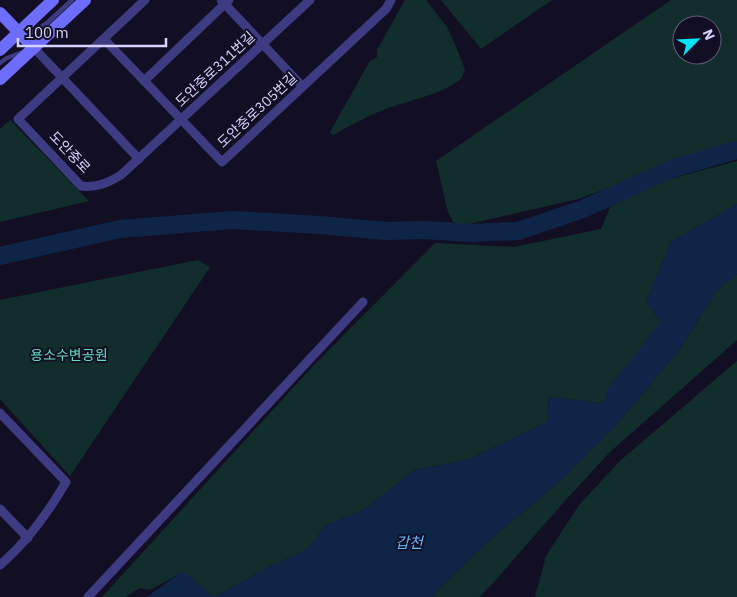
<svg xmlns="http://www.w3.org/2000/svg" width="737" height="597" viewBox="0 0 737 597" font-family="'IBM Plex Sans','Noto Sans KR',sans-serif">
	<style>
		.green { fill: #122e2c; fill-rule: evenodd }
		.water { fill: #0f2548 }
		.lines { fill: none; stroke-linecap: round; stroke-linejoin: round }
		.river { stroke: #0f2548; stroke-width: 18 }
		.lane { stroke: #3d3b82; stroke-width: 4.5 }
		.street { stroke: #3d3b82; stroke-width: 9 }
		.secondary { stroke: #6e6cfb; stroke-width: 12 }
		.labels { text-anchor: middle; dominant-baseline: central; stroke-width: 4; stroke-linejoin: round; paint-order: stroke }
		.street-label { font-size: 14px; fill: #d7d3fe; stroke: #120f24 }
		.park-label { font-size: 14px; fill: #60ddbb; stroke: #120f24 }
		.water-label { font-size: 15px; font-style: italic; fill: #63b7fb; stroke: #120f24 }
	</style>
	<rect width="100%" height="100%" fill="#120f24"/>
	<!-- green -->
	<g class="green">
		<path d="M 405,0 L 426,0 L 447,27 L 457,49 L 465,70 L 461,79 C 443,93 419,98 397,105 C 374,113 355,122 334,135 L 332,135 L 330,132 L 370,61 L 377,57 L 377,50 Z"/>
		<polygon points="441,0 552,0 481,49"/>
		<path d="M 671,0 L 737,0 L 737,141 L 578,199 L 456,227 L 448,212 L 436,161 ZM 682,25 L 712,25 L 712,55 L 682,55 Z"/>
		<polygon points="10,120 89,201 0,222 0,129"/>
		<polygon points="737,161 737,204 671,242 646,302 671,336 602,403 549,397 547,422 467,460 415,470 365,509 325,526 309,548 261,571 215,597 213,597 183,572 150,590 140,588 125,597 102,597 312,367 435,243 514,247 601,229 611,205 651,184"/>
		<polygon points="198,260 210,267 70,476 0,399 0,300"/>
		<polygon points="737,274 737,340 610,452 562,504 494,582 479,597 431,597 486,543 561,480 616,425 680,349 717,290"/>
		<polygon points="737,361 737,597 535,597 546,556 579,505 621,460"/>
	</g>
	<!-- water -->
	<g class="water">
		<polygon points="737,204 737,274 717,290 680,349 616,425 561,480 486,543 431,597 215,597 261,571 309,548 325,526 365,509 415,470 467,460 547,422 549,397 602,403 671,336 646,302 671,242"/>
		<polygon points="183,571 213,597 145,597 148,596"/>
	</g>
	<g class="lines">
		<!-- river -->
		<g class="river">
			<polyline points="0,256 120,229 232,220 320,225 387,231 425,230 469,233 518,231 583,209 671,169 737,150"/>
			<polyline points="615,394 681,310"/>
		</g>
		<!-- lane -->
		<g class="lane">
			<polyline points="22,33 31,33 47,23 72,0"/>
			<polyline points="0,63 7,58 23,52"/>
		</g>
		<!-- street -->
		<g class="street">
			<path d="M 145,0 L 18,119 L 81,186 C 96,188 108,183 121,175 L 310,0"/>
			<polyline points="221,0 302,86"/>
			<polyline points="104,39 222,162 386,9 391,0"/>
			<polyline points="34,48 139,159"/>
			<polyline points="144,81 229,0"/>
			<path d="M 0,413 L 66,482 C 48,513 27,542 0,565"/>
			<polyline points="0,509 28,538"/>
			<polyline points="88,597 363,302"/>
		</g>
		<!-- secondary -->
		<g class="secondary">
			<polyline points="0,13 34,48"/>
			<polyline points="0,50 53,0"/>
			<polyline points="0,79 85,0"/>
		</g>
	</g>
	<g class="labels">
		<!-- street labels -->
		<g class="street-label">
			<text transform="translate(215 69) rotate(-43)">도안중로311번길</text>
			<text transform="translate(257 110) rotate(-43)">도안중로305번길</text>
			<text transform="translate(70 152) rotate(46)">도안중로</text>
		</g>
		<!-- park labels -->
		<g class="park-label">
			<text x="69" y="355">용소수변공원</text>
		</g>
		<!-- water labels -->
		<g class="water-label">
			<text x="409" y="542">갑천</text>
		</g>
	</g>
	<!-- north arrow -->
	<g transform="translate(697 40) rotate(66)"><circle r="24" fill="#120f24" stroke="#615d7b"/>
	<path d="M0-4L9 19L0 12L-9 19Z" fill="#06e2f7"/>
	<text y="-8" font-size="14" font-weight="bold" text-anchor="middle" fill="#d7d3fe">N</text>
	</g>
	<!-- scale -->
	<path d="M18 38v8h148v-8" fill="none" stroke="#d7d3fe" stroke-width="2.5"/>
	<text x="25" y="38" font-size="15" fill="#d7d3fe" stroke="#120f24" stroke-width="4" paint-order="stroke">100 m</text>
</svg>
